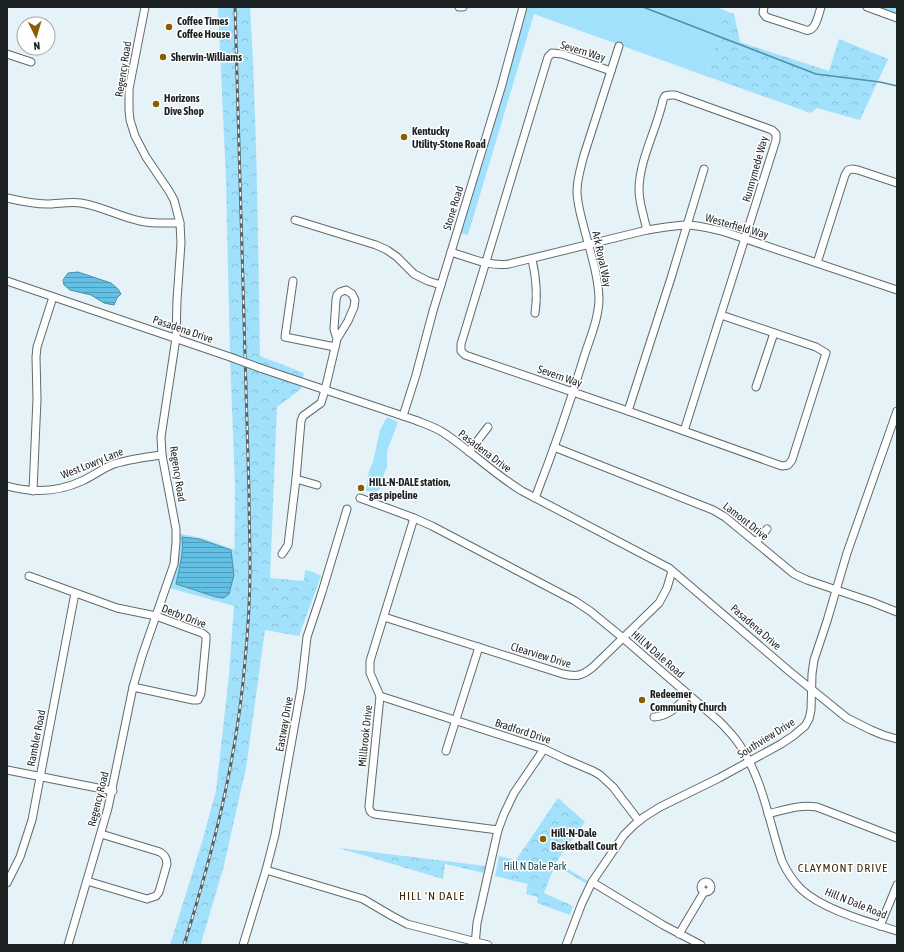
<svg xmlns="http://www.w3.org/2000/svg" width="904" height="952" viewBox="0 0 904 952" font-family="'Asap Condensed',sans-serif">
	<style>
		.green { fill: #a1e1fb }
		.forest { fill: url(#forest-crowns) }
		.water { fill: url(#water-rules); stroke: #4d91aa }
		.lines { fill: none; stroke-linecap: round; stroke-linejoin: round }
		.stream { stroke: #4d91aa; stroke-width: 1.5 }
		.minor-casing { stroke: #5f6a6f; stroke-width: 9 }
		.minor { stroke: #fff; stroke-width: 7 }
		.rail-casing { stroke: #586063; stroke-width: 3 }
		.rail { stroke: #fff; stroke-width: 1.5; stroke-dasharray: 4.5; stroke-linecap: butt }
		.minor-bridge-casing { stroke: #5f6a6f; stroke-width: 9; stroke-linecap: butt }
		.minor-bridge { stroke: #fff; stroke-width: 7 }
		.poi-dot { fill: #8a5b00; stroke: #fff; stroke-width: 1.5 }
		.labels { text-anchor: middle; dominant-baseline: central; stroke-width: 3; stroke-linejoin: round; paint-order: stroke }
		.poi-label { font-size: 11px; font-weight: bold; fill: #1d2224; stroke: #fff; text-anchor: start }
		.street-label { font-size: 11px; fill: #1d2224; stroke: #fff }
		.park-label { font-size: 11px; fill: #204a59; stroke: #fff }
		.neighbourhood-label { font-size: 12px; letter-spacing: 1px; fill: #412a05; stroke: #fff }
	</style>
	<defs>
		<pattern id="forest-crowns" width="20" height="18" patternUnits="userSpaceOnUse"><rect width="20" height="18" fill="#a1e1fb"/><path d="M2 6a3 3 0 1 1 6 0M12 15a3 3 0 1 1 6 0" fill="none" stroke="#8ac1d7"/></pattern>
		<pattern id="water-rules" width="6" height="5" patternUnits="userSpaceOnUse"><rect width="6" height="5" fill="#62c0e4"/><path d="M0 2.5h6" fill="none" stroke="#509cb9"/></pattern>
	</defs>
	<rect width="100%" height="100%" fill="#e5f2f8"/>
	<!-- green -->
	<g class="green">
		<polygon points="523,7 717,7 726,11 706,76 534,14 468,235 457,233"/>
		<polygon points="387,417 398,422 387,451 387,467 384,474 381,488 376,492 366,491 369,471 373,462 380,430"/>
		<polygon points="176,533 202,538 235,550 234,606 166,587"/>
	</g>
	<!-- forest -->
	<g class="forest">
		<path d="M 218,7 L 250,7 C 257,123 258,240 260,356 L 304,373 L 301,389 L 277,407 L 270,578 L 304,581 L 305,570 L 313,572 L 321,576 L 299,636 L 265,630 L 246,768 L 223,869 L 202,940 L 201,945 L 170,945 L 202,842 L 216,791 L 229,675 L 234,606 L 235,484 L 230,357 L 226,179 Z"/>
		<polygon points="877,7 893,7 897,8 897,14"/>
		<polygon points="726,11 734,14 740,42 829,71 839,39 888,59 860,120 817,108 811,113 706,76"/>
		<polygon points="558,798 585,822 556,862 588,881 587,884 555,865 544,893 573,906 570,915 537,903 538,897 526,894 528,884 495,876 499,856 516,860"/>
		<polygon points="339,848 486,866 484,873 445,864 443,879"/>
	</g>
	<!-- water -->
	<g class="water">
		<polygon points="78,272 111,283 118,289 121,294 117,298 114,305 104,303 91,295 70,290 64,285 63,280 68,273"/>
		<path d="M 182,537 L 199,539 L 231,550 L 234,575 L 229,594 L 224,598 L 216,597 L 176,584 C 179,569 184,553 182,537 Z"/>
	</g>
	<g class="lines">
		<!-- stream -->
		<polyline class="stream" points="643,7 816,74 880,82 897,86"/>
		<!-- minor casing -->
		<g class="minor-casing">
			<g id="minor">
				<polyline points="459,7 463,7"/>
				<path d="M 764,7 L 763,13 L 766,17 L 803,29 C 805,30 808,31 809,30 C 816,29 819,13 821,7"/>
				<polyline points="867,7 897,18"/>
				<polyline points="7,54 31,62"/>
				<polyline points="611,71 562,54 552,53 548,57 461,344 461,351 465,355 628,411 779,465 782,466 788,465 792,460 826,353 816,347 721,315"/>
				<path d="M 7,198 C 20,201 33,204 47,204 C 58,204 70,201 81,203 C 101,206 120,217 140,221 C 153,224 166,223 180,223"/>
				<polyline points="295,220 376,245 387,250 397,257 414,274 428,281 441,285"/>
				<path d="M 647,230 C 644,217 639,203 639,190 C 639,160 657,129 663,100 L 665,96 L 670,95 L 675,95 L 772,130 L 776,134 L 776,140 L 684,431"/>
				<path d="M 451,252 C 470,258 490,267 509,264 L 647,230 C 659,228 672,226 685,225 C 699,225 712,229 725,232 L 897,290"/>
				<path d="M 532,259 C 536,277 538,294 535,313"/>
				<polyline points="817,263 845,175 848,170 852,169 858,170 897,183"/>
				<polyline points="7,281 230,357"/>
				<polyline points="293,281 285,337 335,347"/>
				<path d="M 260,368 L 415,420 C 425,424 435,427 444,433 C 471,451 494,474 522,491 L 669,568 L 789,671 L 847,718 L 871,730 L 883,735 L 897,739"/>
				<polyline points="756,387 774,333"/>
				<polyline points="628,411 671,278 704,169"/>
				<polyline points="403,416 416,375 433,311 501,88 523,7"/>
				<polyline points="554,447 713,510 725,517 794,574 807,580 872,602 897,612"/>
				<polyline points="469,452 488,427"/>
				<polyline points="296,479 317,485"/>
				<path d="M 7,486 C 32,493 58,492 82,481 C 93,476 103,468 114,464 C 130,459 146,457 162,455"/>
				<polyline points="33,491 37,399 36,357 37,347 53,297"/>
				<path d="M 360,498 L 414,518 L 432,526 L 575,601 L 590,611 L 623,638 L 719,721 C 726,728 733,735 739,744 C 763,779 769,822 782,861 C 787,872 793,881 801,889 C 823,910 869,922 897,931"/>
				<path d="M 535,498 C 553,452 569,406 583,360 C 589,340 599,319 599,298 C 598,273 589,248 583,224 C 580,213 577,202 577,191 C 577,179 581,167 584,155 L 619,46"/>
				<path d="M 414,518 L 370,661 L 370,673 L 380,696 L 369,806 C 369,810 371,813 374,814 L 498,830"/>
				<polyline points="756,542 767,529"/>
				<polyline points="282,554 288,545 296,479 301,421 303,416 321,403 325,390 337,339 348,321 354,307 355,300 352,294 346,290 340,292 337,295 336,300 334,329 337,339"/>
				<polyline points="29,576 117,608 156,616 202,633 206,636 206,640 201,693 200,696 198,700 193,700 133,687"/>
				<path d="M 384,617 L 563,674 C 577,677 582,676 593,667 L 659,603 L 667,588 L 672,571"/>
				<polyline points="380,696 544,749 565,759 593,771 600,775 613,787 639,821"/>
				<path d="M 654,717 C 670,716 678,705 689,695"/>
				<polyline points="446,751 479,647"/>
				<polyline points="7,770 113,791"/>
				<path d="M 768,814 C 784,810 800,804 817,807 L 897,838"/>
				<polyline points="266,870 363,899 392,916 407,924 488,945"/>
				<path d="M 87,881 L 147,899 L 156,896 L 159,892 L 167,864 C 167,859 165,855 160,852 L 101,834"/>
				<circle cx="706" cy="887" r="5"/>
				<polyline points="592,882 663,925 701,945"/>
				<polyline points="7,883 20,857 32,820 75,593"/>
				<polyline points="880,926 897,885"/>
				<polyline points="679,934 704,892"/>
				<polyline points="68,945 108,808 133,687 142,656 174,564 176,542 176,529 162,455 161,437 176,338 177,300 181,243 180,223 174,200 169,191 146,157 135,136 130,120 129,110 129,89 145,7"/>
				<polyline points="243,945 266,870 275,835 301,689 307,637 322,592 347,509"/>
				<polyline points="475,945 477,923 498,830 504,814 514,793 544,749"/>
				<polyline points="566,945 582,903 592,882 624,835 634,825 644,817 660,807 719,778 781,744 793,736 805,726 809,719 811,710 812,674 814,660 827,621 847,553 897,411"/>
			</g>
		</g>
		<!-- minor -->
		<use href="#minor" class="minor"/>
		<!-- rail casing -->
		<g class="rail-casing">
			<path id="rail" d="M 184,945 C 213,852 237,759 245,661 C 248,630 250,599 250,567 C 250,542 249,517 249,492 L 235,7"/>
		</g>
		<!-- rail -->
		<use href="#rail" class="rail"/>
		<!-- minor-bridge casing -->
		<g class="minor-bridge-casing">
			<polyline id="minor-bridge" points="230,357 260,368"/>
		</g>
		<!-- minor-bridge -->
		<use href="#minor-bridge" class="minor-bridge"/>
	</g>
	<!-- markers -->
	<g class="poi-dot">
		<circle cx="169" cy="27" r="4"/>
		<circle cx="163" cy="57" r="4"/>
		<circle cx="156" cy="104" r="4"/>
		<circle cx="404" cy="137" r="4"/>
		<circle cx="361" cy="488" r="4"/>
		<circle cx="642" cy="700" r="4"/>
		<circle cx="543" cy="839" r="4"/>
	</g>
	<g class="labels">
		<!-- poi labels -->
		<g class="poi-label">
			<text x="177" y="21">Coffee Times<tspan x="177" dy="13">Coffee House</tspan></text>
			<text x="171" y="57">Sherwin-Williams</text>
			<text x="164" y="98">Horizons<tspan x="164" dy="13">Dive Shop</tspan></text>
			<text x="412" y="131">Kentucky<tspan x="412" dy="13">Utility-Stone Road</tspan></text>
			<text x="369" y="482">HILL-N-DALE station,<tspan x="369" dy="13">gas pipeline</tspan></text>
			<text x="650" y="694">Redeemer<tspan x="650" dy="13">Community Church</tspan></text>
			<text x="551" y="833">Hill-N-Dale<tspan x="551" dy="13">Basketball Court</tspan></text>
		</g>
		<!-- street labels -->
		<g class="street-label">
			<text transform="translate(583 51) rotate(17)">Severn Way</text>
			<text transform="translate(123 69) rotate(-81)">Regency Road</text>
			<text transform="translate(755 169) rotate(-74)">Runnymede Way</text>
			<text transform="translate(453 208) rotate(-73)">Stone Road</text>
			<text transform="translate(737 226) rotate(16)">Westerfield Way</text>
			<text transform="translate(602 259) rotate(78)">Ark Royal Way</text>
			<text transform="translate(183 329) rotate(19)">Pasadena Drive</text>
			<text transform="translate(560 376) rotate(19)">Severn Way</text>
			<text transform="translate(485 451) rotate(37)">Pasadena Drive</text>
			<text transform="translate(92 463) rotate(-22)">West Lowry Lane</text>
			<text transform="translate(178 474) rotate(81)">Regency Road</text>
			<text transform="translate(746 521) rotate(38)">Lamont Drive</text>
			<text transform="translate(184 616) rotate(21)">Derby Drive</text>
			<text transform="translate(756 627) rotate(41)">Pasadena Drive</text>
			<text transform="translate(658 654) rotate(41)">Hill N Dale Road</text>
			<text transform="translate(541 655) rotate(17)">Clearview Drive</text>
			<text transform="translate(284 724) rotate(-80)">Eastway Drive</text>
			<text transform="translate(523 731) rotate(18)">Bradford Drive</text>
			<text transform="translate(365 736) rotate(-84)">Millbrook Drive</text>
			<text transform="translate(36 738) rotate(-79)">Rambler Road</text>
			<text transform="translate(766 738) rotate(-32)">Southview Drive</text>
			<text transform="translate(98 799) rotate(-76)">Regency Road</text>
			<text transform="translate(856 903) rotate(22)">Hill N Dale Road</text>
		</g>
		<!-- park labels -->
		<g class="park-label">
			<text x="535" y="866">Hill N Dale Park</text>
		</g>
		<!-- neighbourhood labels -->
		<g class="neighbourhood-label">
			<text x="843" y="868">CLAYMONT DRIVE</text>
			<text x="432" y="896">HILL 'N DALE</text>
		</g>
	</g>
	<!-- border -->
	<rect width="904" height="952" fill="none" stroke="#1d2224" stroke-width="16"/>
	<!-- north arrow -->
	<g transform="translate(36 36) rotate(175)"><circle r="19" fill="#ffffff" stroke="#a5a7a7"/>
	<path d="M0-3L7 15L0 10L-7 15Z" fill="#8a5b00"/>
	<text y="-6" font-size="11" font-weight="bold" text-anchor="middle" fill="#1d2224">N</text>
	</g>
</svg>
